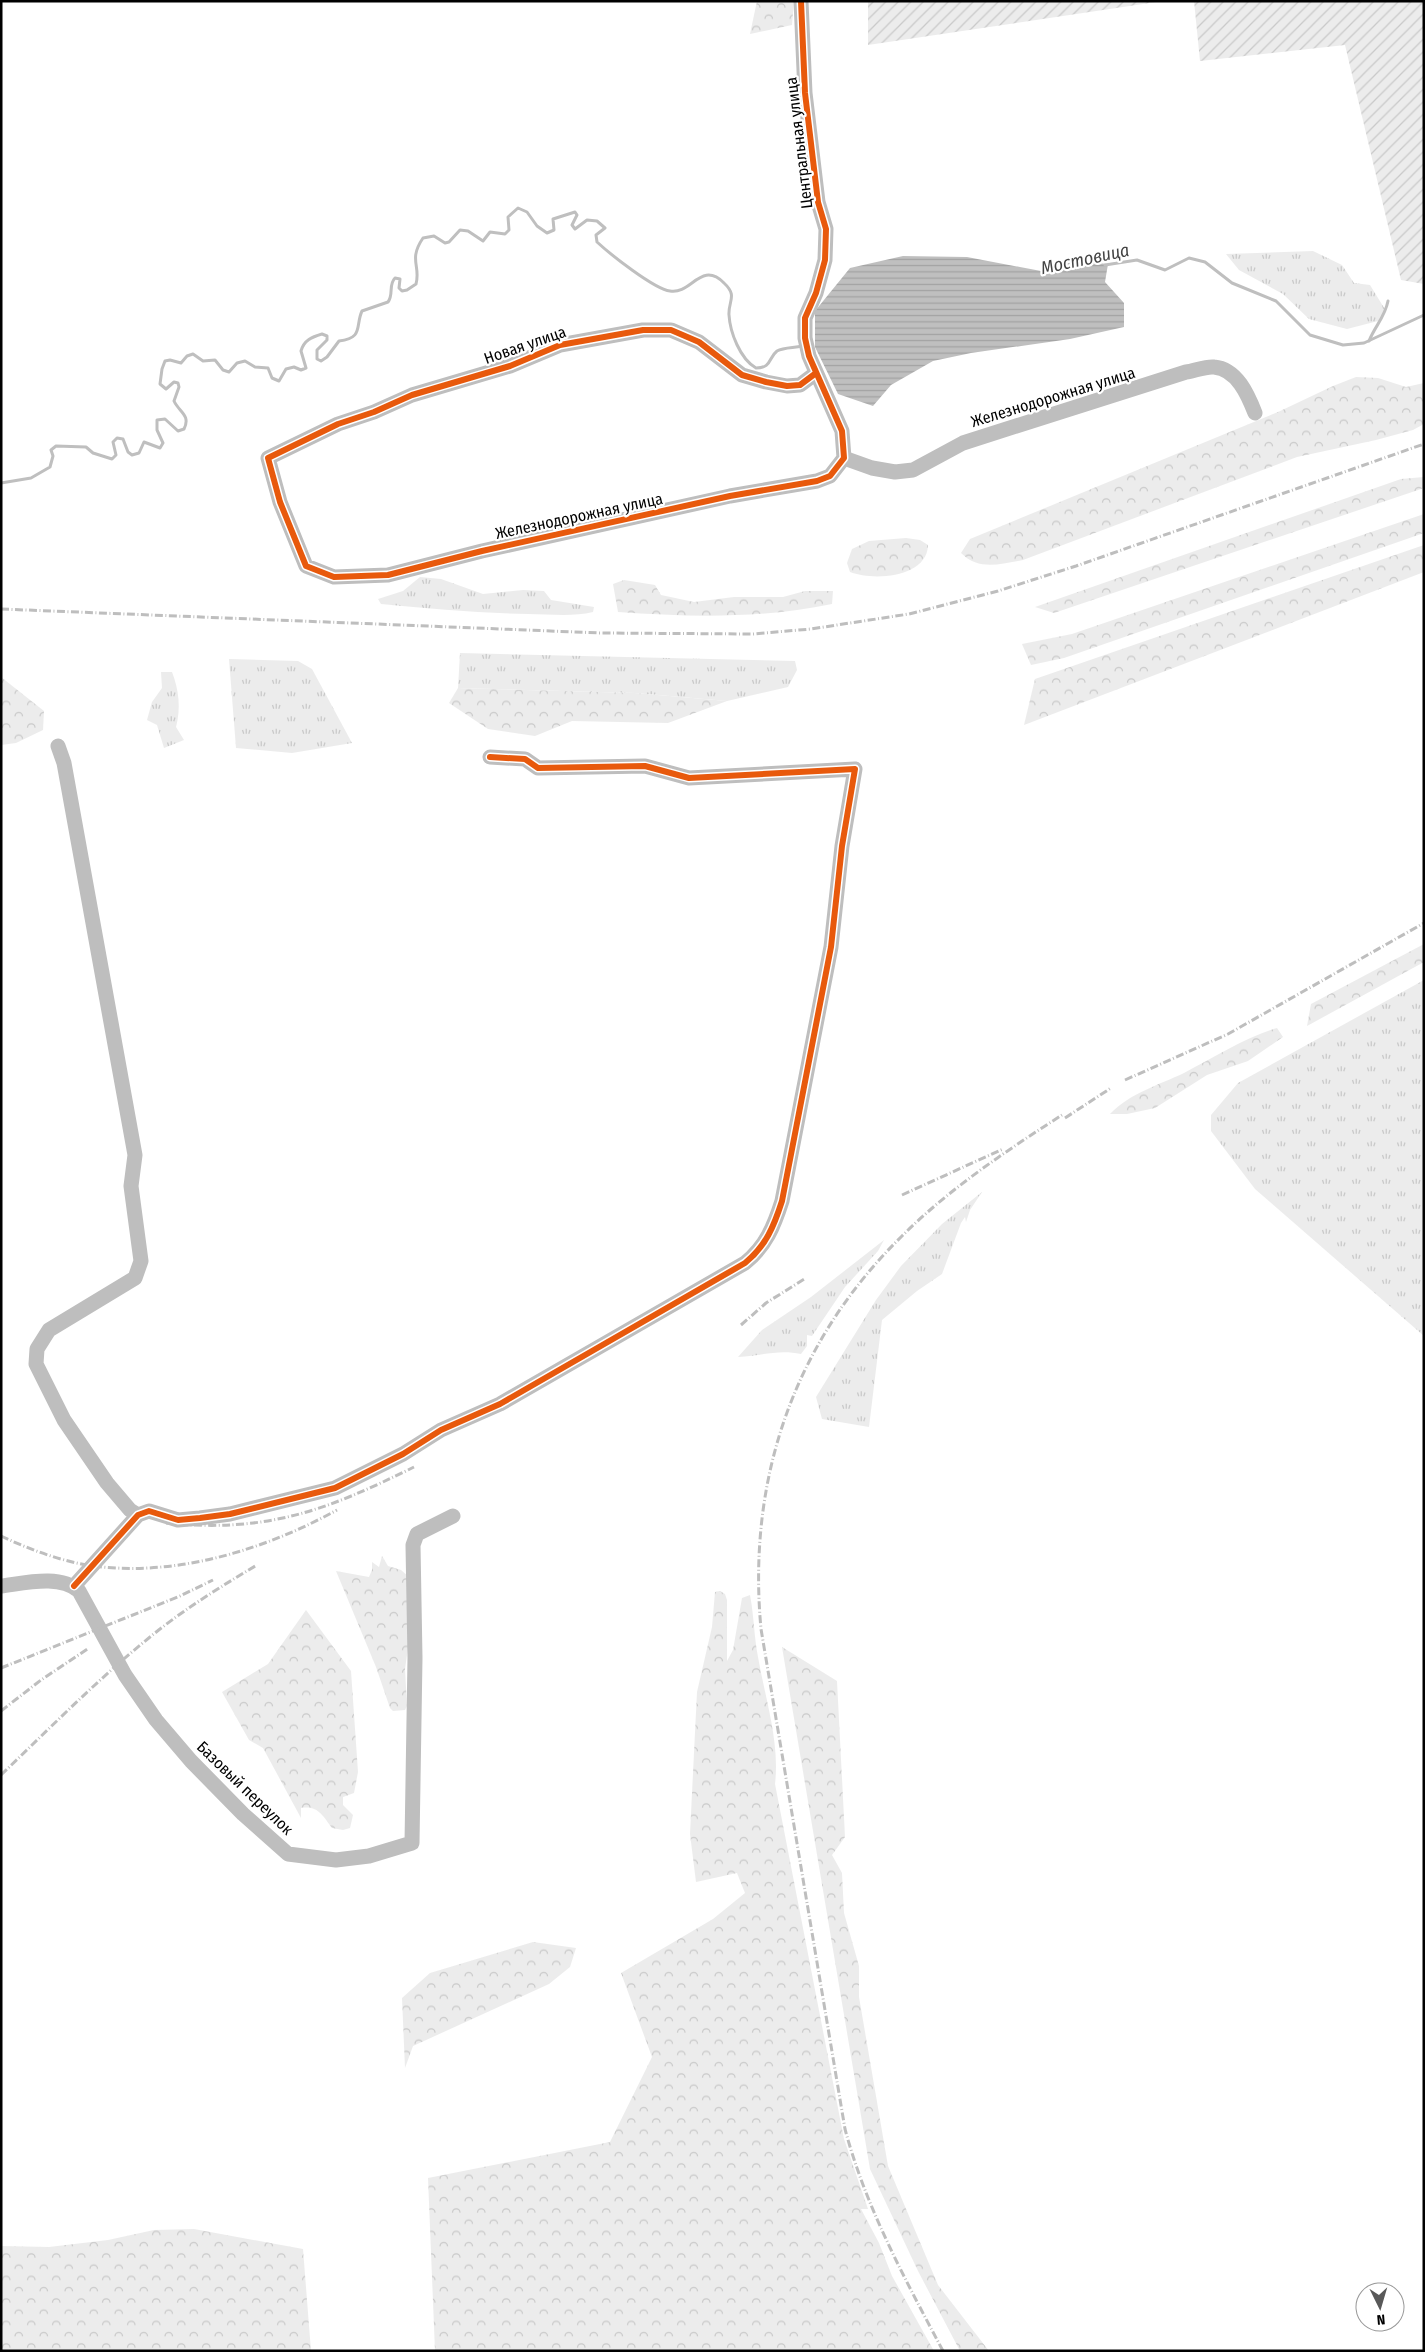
<svg xmlns="http://www.w3.org/2000/svg" width="1425" height="2352" viewBox="0 0 1425 2352" font-family="'Fira Sans Condensed',sans-serif">
	<style>
		.grass { fill: url(#grass-tufts) }
		.forest { fill: url(#forest-crowns) }
		.garden { fill: url(#garden-furrows) }
		.water { fill: url(#water-rules) }
		.lines { fill: none; stroke-linecap: round; stroke-linejoin: round }
		.stream { stroke: #bfbfbf; stroke-width: 3 }
		.minor { stroke: #bebebe; stroke-width: 15 }
		.rail { stroke: #bebebe; stroke-width: 3; stroke-dasharray: 8 2.5 1 2.5; stroke-linecap: butt }
		.cycleway-casing { stroke: #fff; stroke-width: 9 }
		.cycleway { stroke: #e8590c; stroke-width: 6 }
		.labels { text-anchor: middle; dominant-baseline: central; stroke-width: 4.5; stroke-linejoin: round; paint-order: stroke }
		.street-label { font-size: 16px; fill: #000; stroke: #fff }
		.water-label { font-size: 18px; font-style: italic; fill: #444; stroke: #fff }
	</style>
	<defs>
		<pattern id="grass-tufts" width="24" height="20" patternUnits="userSpaceOnUse" patternTransform="scale(1.25)"><rect width="24" height="20" fill="#ececec"/><path d="M3 7l-1-3M5 7V3M7 7l1-3M15 17l-1-3M17 17v-4M19 17l1-3" fill="none" stroke="#c9c9c9"/></pattern>
		<pattern id="forest-crowns" width="20" height="18" patternUnits="userSpaceOnUse" patternTransform="scale(1.25)"><rect width="20" height="18" fill="#ececec"/><path d="M2 6a3 3 0 1 1 6 0M12 15a3 3 0 1 1 6 0" fill="none" stroke="#c9c9c9"/></pattern>
		<pattern id="garden-furrows" width="10" height="10" patternUnits="userSpaceOnUse" patternTransform="scale(1.25)"><rect width="10" height="10" fill="#ececec"/><path d="M-1 1l2-2M0 10L10 0M9 11l2-2" fill="none" stroke="#c9c9c9"/></pattern>
		<pattern id="water-rules" width="6" height="5" patternUnits="userSpaceOnUse" patternTransform="scale(1.25)"><rect width="6" height="5" fill="#bfbfbf"/><path d="M0 2.5h6" fill="none" stroke="#a2a2a2"/></pattern>
	</defs>
	<rect width="100%" height="100%" fill="#fff"/>
	<!-- grass -->
	<g class="grass">
		<polygon points="1313,251 1342,265 1354,283 1370,285 1386,311 1378,321 1347,329 1309,319 1283,294 1239,270 1226,254"/>
		<path d="M 420,577 L 441,579 L 483,594 L 523,590 L 544,591 L 551,600 L 594,607 L 593,612 C 572,617 549,614 528,614 C 479,613 430,609 381,604 L 378,599 L 403,591 Z"/>
		<polygon points="460,653 795,661 797,670 788,687 727,701 635,693 458,688"/>
		<polygon points="229,659 298,661 312,669 352,743 292,753 236,748"/>
		<path d="M 161,672 L 172,672 C 179,690 181,709 176,727 L 184,740 L 164,748 L 157,725 L 147,720 L 152,702 L 162,688 Z"/>
		<polygon points="1424,980 1424,1336 1255,1189 1211,1131 1211,1115 1238,1083"/>
		<polygon points="982,1192 970,1210 966,1222 965,1217 961,1223 942,1274 917,1291 882,1320 869,1427 822,1419 816,1397 876,1300 901,1266 942,1224"/>
		<path d="M 884,1240 L 878,1251 L 845,1287 L 814,1333 L 812,1336 L 807,1335 L 807,1346 L 801,1354 C 778,1349 761,1356 738,1357 L 762,1330 L 811,1297 Z"/>
	</g>
	<!-- forest -->
	<g class="forest">
		<polygon points="757,1 794,1 792,25 750,34"/>
		<path d="M 1356,377 L 1378,378 L 1406,387 L 1424,383 L 1424,424 L 1413,430 L 1376,440 L 1297,457 L 1023,560 C 1000,564 979,571 961,553 L 970,539 L 1278,412 L 1333,386 Z"/>
		<polygon points="1424,477 1424,488 1054,613 1035,607 1401,479"/>
		<polygon points="1424,514 1424,533 1064,658 1031,665 1022,644 1072,634"/>
		<path d="M 906,538 L 920,540 L 928,545 C 927,578 873,581 850,572 L 847,563 L 852,549 L 869,541 Z"/>
		<polygon points="1424,545 1424,572 1024,725 1035,679"/>
		<path d="M 624,580 L 655,585 L 661,595 L 694,602 L 734,597 L 783,597 L 805,591 L 833,591 L 832,604 C 761,619 689,617 618,612 L 613,584 Z"/>
		<polygon points="1,677 44,711 43,730 16,743 1,745"/>
		<polygon points="458,688 635,693 727,701 668,723 572,721 535,736 488,729 449,703"/>
		<polygon points="1424,944 1424,962 1307,1026 1311,1004"/>
		<path d="M 1277,1028 L 1283,1037 L 1248,1061 L 1207,1075 L 1155,1108 L 1127,1114 L 1110,1114 C 1130,1093 1159,1085 1184,1073 C 1215,1057 1244,1038 1277,1028 Z"/>
		<polygon points="382,1556 388,1566 401,1570 409,1577 408,1648 405,1669 407,1706 405,1710 393,1711 390,1708 376,1667 336,1571 369,1577 372,1570 372,1562 379,1567"/>
		<path d="M 720,1591 L 725,1594 L 727,1600 L 727,1661 L 733,1650 L 742,1598 L 750,1595 C 754,1616 754,1637 758,1657 C 765,1698 780,1742 775,1784 L 844,2139 L 868,2209 L 861,2209 L 879,2243 L 892,2276 L 934,2351 L 435,2351 L 428,2178 L 610,2142 L 652,2057 L 621,1973 L 713,1919 L 745,1893 L 737,1873 L 696,1882 L 690,1834 L 697,1692 L 712,1627 L 715,1592 Z"/>
		<path d="M 306,1610 L 351,1671 L 358,1772 L 354,1793 L 343,1797 L 343,1805 L 353,1815 L 350,1828 L 343,1830 L 332,1828 C 323,1816 318,1805 301,1808 L 301,1818 L 263,1748 L 249,1740 L 222,1692 L 268,1664 Z"/>
		<polygon points="782,1647 837,1681 845,1837 832,1855 842,1873 844,1913 859,1966 859,1997 888,2166 938,2285 989,2351 960,2351 918,2271 870,2169"/>
		<polygon points="533,1942 576,1948 570,1967 549,1984 413,2046 405,2068 402,1998 430,1973"/>
		<polygon points="194,2229 303,2249 311,2351 1,2351 1,2246 49,2247 108,2240 154,2230"/>
	</g>
	<!-- garden -->
	<g class="garden">
		<polygon points="868,1 1163,1 868,45"/>
		<polygon points="1194,1 1424,1 1424,284 1401,280 1345,45 1200,61"/>
	</g>
	<!-- water -->
	<polygon class="water" points="903,256 967,257 1041,271 1075,261 1108,264 1105,282 1124,303 1124,327 1070,339 971,353 933,361 891,385 873,406 838,394 815,347 815,311 850,268"/>
	<g class="lines">
		<!-- stream -->
		<g class="stream">
			<polyline points="1105,265 1137,260 1165,270 1189,258 1205,262 1232,283 1276,301 1310,335 1343,345 1364,343 1424,315"/>
			<path d="M 1369,341 C 1375,326 1385,317 1388,301"/>
			<path d="M 1,483 L 31,478 L 50,467 L 53,456 L 51,450 L 56,446 L 86,447 L 93,453 L 112,459 L 116,455 L 113,442 L 117,438 L 123,439 L 128,452 L 132,455 L 139,453 L 144,442 L 160,448 L 163,443 L 157,430 L 157,420 L 165,419 L 178,431 L 184,429 C 191,415 179,412 174,401 L 179,387 L 178,383 L 174,382 L 166,389 L 160,384 L 162,369 L 165,361 L 170,360 L 181,363 L 187,356 L 193,354 L 203,361 L 215,360 L 223,370 L 229,372 L 237,363 L 245,361 L 255,367 L 268,368 L 272,378 L 279,381 L 286,369 L 294,367 L 301,370 L 306,368 L 301,351 C 304,340 312,337 322,334 L 327,336 L 327,340 L 317,350 L 317,359 L 321,361 L 327,357 L 339,341 C 364,338 355,326 362,311 L 388,302 C 394,294 388,285 395,278 L 400,279 L 399,288 L 402,291 L 407,290 L 416,284 C 421,266 408,260 423,238 L 434,236 L 445,243 L 449,242 L 460,230 L 468,231 L 483,241 L 490,232 L 505,234 L 509,230 L 508,217 L 518,208 L 527,212 L 537,226 L 547,233 L 554,230 L 553,219 L 575,212 L 577,215 L 572,225 L 575,229 L 587,220 L 597,221 L 605,228 L 596,235 L 597,242 C 610,254 654,289 670,291 C 691,295 701,260 724,283 C 738,296 728,301 729,315 C 730,332 740,359 756,368 C 772,368 768,358 777,351 C 784,347 794,348 802,346"/>
		</g>
		<!-- minor -->
		<g class="minor">
			<polyline points="801,1 805,93 818,202 826,229 825,260 816,293 805,318 805,338 809,356 842,431 844,458 830,476 817,481 730,496 482,551 388,575 334,577 306,566 280,502 268,458 338,424 374,412 412,395 510,366 560,345 643,330 671,330 699,342 742,375 766,382 787,386 800,385 816,373"/>
			<path d="M 844,458 L 872,468 L 895,472 L 913,470 L 963,443 L 1186,372 C 1194,371 1206,366 1214,367 C 1237,369 1248,395 1255,413"/>
			<polyline points="58,746 64,763 135,1155 131,1186 141,1261 135,1278 49,1330 37,1349 36,1364 64,1420 107,1483 130,1510 138,1515"/>
			<path d="M 1,1586 C 25,1583 60,1574 79,1591 L 125,1675 L 156,1720 L 191,1761 L 243,1814 L 288,1854 L 336,1860 L 369,1856 L 412,1843 L 415,1658 L 413,1545 L 417,1534 L 453,1516"/>
			<path d="M 74,1586 L 138,1515 L 149,1511 L 178,1520 L 200,1518 L 230,1514 L 335,1488 L 403,1454 L 441,1430 L 500,1404 L 745,1263 C 766,1246 774,1226 782,1201 L 831,947 L 842,846 L 855,769 L 689,778 L 645,766 L 538,768 L 525,759 L 490,757"/>
		</g>
		<!-- rail -->
		<g class="rail">
			<polyline points="1,609 601,633 753,634 811,629 909,614 998,591 1076,566 1424,444"/>
			<polyline points="1125,1080 1228,1034 1424,923"/>
			<polyline points="1065,1118 1111,1088"/>
			<polyline points="902,1195 1003,1149"/>
			<polyline points="741,1325 766,1303 806,1278"/>
			<path d="M 166,1523 C 267,1533 325,1511 414,1467"/>
			<path d="M 1,1536 C 33,1551 68,1564 103,1567 C 183,1575 268,1548 337,1510"/>
			<polyline points="1,1668 180,1596 213,1580"/>
			<polyline points="1,1711 41,1680 89,1648"/>
			<path d="M 1,1775 C 50,1728 97,1680 150,1637 C 183,1610 220,1587 257,1565"/>
			<path d="M 943,2351 C 905,2279 866,2208 845,2129 L 761,1629 C 747,1479 794,1342 902,1236 C 949,1189 1006,1151 1062,1115"/>
		</g>
		<!-- cycleway casing -->
		<g class="cycleway-casing">
			<g id="cycleway">
				<polyline points="801,1 805,93 818,202 826,229 825,260 816,293 805,318 805,338 809,356 842,431 844,458 830,476 817,481 730,496 482,551 388,575 334,577 306,566 280,502 268,458 338,424 374,412 412,395 510,366 560,345 643,330 671,330 699,342 742,375 766,382 787,386 800,385 816,373"/>
				<path d="M 74,1586 L 138,1515 L 149,1511 L 178,1520 L 200,1518 L 230,1514 L 335,1488 L 403,1454 L 441,1430 L 500,1404 L 745,1263 C 766,1246 774,1226 782,1201 L 831,947 L 842,846 L 855,769 L 689,778 L 645,766 L 538,768 L 525,759 L 490,757"/>
			</g>
		</g>
		<!-- cycleway -->
		<use href="#cycleway" class="cycleway"/>
	</g>
	<g class="labels">
		<!-- street labels -->
		<g class="street-label">
			<text transform="translate(799 143) rotate(-97)">Центральная улица</text>
			<text transform="translate(525 345) rotate(-19)">Новая улица</text>
			<text transform="translate(1053 397) rotate(-17)">Железнодорожная улица</text>
			<text transform="translate(579 516) rotate(-12)">Железнодорожная улица</text>
			<text transform="translate(245 1788) rotate(44)">Базовый переулок</text>
		</g>
		<!-- water labels -->
		<g class="water-label">
			<text transform="translate(1085 259) rotate(-12)">Мостовица</text>
		</g>
	</g>
	<!-- border -->
	<rect width="1425" height="2352" fill="none" stroke="#000000" stroke-width="5"/>
	<!-- north arrow -->
	<g transform="translate(1380 2307) rotate(175)"><circle r="24" fill="#ffffff" stroke="#999999"/>
	<path d="M0-4L9 19L0 12L-9 19Z" fill="#595959"/>
	<text y="-8" font-size="14" font-weight="bold" text-anchor="middle" fill="#000000">N</text>
	</g>
</svg>
